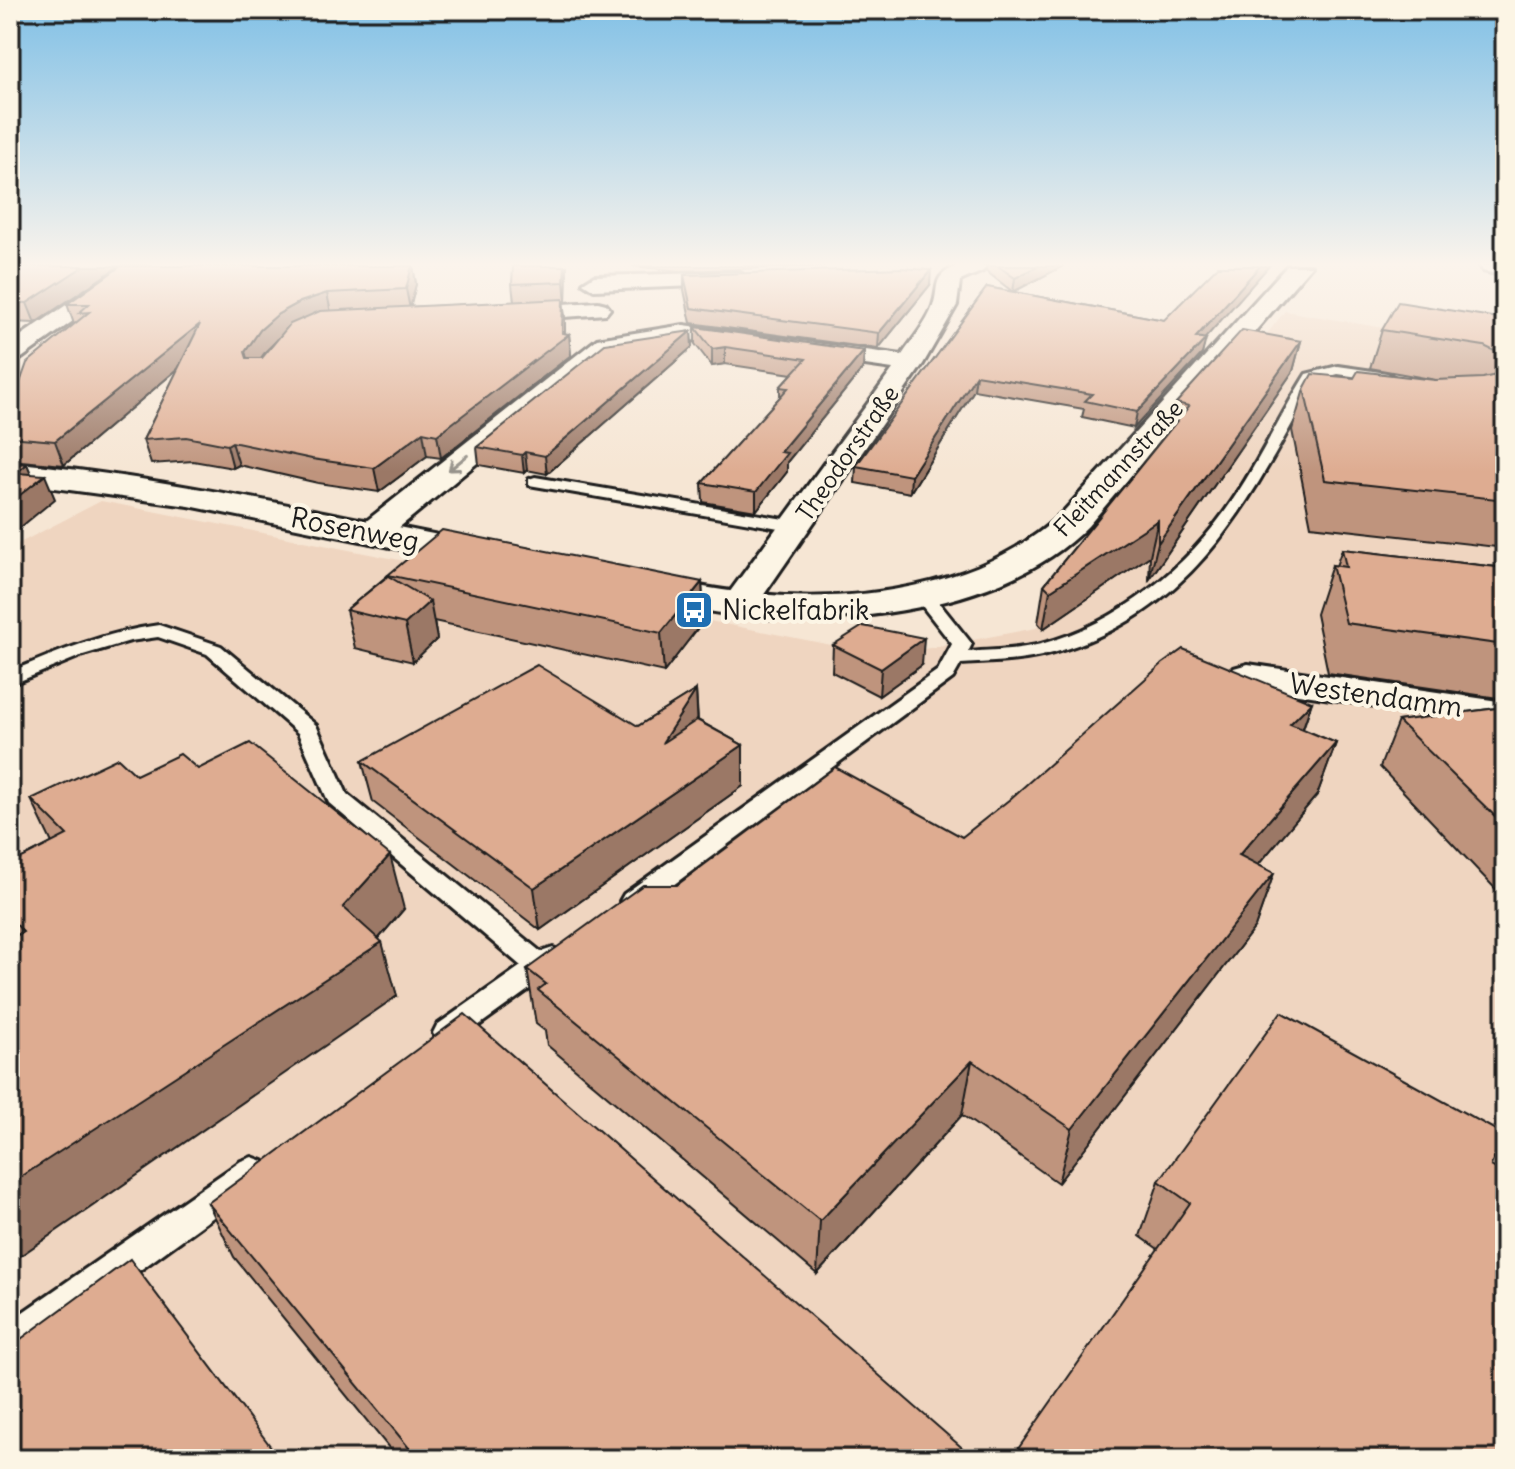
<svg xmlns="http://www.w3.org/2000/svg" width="1515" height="1469" viewBox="0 0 1515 1469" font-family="Delius,sans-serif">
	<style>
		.built { fill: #efd5c0 }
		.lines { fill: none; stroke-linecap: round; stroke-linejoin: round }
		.lane-casing { stroke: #1c1c1c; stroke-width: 6 }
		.street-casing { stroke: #1c1c1c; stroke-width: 6 }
		.secondary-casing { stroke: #1c1c1c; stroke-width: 6 }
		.lane { fill: #fcf5e5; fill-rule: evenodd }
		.street { fill: #fcf5e5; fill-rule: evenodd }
		.secondary { fill: #fcf5e5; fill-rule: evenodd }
		.wall { fill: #bf947d; stroke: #1c1c1c; stroke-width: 2; fill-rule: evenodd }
		.shaded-wall { fill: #9b7866; stroke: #1c1c1c; stroke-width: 2 }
		.building { fill: #deac91; stroke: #1c1c1c; stroke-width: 2 }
		.oneway { stroke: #97938b }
		.labels { text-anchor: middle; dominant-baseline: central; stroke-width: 8; stroke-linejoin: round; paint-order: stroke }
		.far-street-label { font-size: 24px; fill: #1c1c1c; stroke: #fcf5e5 }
		.street-label { font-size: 28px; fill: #1c1c1c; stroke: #fcf5e5 }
		.poi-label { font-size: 28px; fill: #1c1c1c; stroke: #fcf5e5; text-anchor: start }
	</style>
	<rect width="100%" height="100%" fill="#f6e6d4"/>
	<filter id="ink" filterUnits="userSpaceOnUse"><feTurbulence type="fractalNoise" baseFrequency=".0125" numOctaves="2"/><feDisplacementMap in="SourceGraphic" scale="16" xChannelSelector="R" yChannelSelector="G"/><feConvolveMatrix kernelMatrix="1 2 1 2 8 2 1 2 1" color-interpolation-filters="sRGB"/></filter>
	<g filter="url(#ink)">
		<!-- built -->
		<polygon class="built" points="1285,311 1505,349 1505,1459 10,1459 10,548 101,501 887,656 1036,628"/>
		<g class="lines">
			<!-- lane casing -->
			<g class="lane-casing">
				<g id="lane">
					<path d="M 1338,366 L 1387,373 L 1394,377 L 1387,381 L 1338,374 L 1316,380 C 1250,500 1197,612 1053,653 C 1023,662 992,662 961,664 L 953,678 L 642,908 L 633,910 L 624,908 L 620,901 L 624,894 L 938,670 L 952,644 L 912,593 L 914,589 L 928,589 L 972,644 L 968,652 C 992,650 1017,650 1041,644 C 1118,624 1188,567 1232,501 C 1260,460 1280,415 1306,374 Z"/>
					<polygon points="535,477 796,521 805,526 796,531 529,485 529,479"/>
					<path d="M 159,625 L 221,646 L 316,725 L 347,794 L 541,952 L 553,948 L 563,951 L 567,958 L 563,965 L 457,1041 L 447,1045 L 437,1041 L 433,1033 L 437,1025 L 521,966 L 329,803 L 298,733 L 207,654 L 158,637 L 130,641 L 83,655 L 10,685 L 10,672 C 59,651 106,632 159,625 Z"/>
					<polygon points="252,1157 263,1161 268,1171 263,1181 23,1355 10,1360 10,1321 241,1161"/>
				</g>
			</g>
			<!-- street casing -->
			<g class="street-casing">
				<g id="street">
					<polygon points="124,266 149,266 19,360 10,363 10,343"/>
					<path d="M 957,266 L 986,266 L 983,271 L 960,281 L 957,305 L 923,364 L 752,612 L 739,615 L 726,612 L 721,604 L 893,369 L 684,339 L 614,350 L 384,540 L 372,543 L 360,540 L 355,533 L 360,526 L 597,339 L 684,325 L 902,355 C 912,340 927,323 933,306 C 940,285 931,277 957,266 Z"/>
					<polygon points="739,272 750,279 747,284 594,290 583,283 594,276"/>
					<polygon points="598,302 606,304 610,309 606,314 508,321 500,319 496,314 500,309 508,307"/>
					<polygon points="1248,664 1505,702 1505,726 1234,684 1228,676 1234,668"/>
				</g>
			</g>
			<!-- secondary casing -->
			<g class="secondary-casing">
				<g id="secondary">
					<path d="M 1287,266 L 1311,266 L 1088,526 C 1014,603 869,624 766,618 C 722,615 676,606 633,595 L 627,587 L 633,579 L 646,576 C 680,582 714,590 748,593 C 853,605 986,588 1064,511 Z"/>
					<polygon points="1480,266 1505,266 1505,276 1483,271"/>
					<path d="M 10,462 C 170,478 326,513 484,544 L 497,547 L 502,555 L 497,563 L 484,566 L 189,506 L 10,482 Z"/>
				</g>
			</g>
			<!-- lane -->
			<use href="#lane" class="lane"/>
			<!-- street -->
			<use href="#street" class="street"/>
			<!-- secondary -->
			<use href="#secondary" class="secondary"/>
		</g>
		<!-- wall -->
		<g class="wall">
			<polygon points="10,266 119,266 35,323 10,322"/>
			<path d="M 121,266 L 413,266 L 416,284 L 410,307 L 514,302 L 512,284 L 567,266 L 566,301 L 563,301 L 565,319 L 565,334 L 569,334 L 571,355 L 441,458 L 427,456 L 379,492 L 318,483 L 239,465 L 233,468 L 193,461 L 151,464 L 143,440 L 179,368 L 64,465 L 10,460 L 10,405 L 12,405 L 74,324 L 67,304 ZM 276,341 L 262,358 L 261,358 L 266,351 Z"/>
			<polygon points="632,266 824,266 680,271"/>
			<polygon points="987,266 1063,266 1013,292 986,271"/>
			<polygon points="684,275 930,285 878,349 691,323 684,290"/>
			<polygon points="987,287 1164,320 1205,339 1202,354 1134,428 1082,417 1084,409 974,390 910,493 855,483 856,466"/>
			<polygon points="1505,319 1505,548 1311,526 1292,430 1304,389 1436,380 1370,368 1382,330"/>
			<polygon points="695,327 864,351 863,368 787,462 787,472 756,511 703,502 702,483 780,397 780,387 792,374 725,364 712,366 695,344"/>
			<polygon points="691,331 692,347 547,474 527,470 524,473 479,465 477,447"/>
			<polygon points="1301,341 1293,371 1149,580 1150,556 1043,629 1038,623 1044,585 1170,429 1176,403"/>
			<polygon points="1342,549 1505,568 1505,699 1328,673 1316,614 1332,565 1336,566"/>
			<polygon points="388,575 702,582 704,620 664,672 434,621 437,639 413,662 355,648 346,610"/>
			<polygon points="833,645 922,665 879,696 832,672"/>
			<polygon points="696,690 698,720 743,745 743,786 540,930 373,802 362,761 638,726"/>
			<polygon points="1312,702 1303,729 1336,743 1317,795 1258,865 1274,873 1255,927 1058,1183 962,1115 817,1274 547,1045 545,1031 536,1024 527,969 677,885 962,837"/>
			<polygon points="1505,707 1505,899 1380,767 1398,721"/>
			<polygon points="198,769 404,909 379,938 397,996 12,938 10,936 10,864 52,843 31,799 136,775"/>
			<polygon points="1491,1166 1158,1249 1140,1236 1159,1181"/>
			<polygon points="208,1203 975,1459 398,1459 234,1257"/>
		</g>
		<!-- shaded-wall -->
		<g class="shaded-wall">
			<polygon points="84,266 119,266 35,323 27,303"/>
			<polygon points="408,266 413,266 416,284 410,309 406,289"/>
			<polygon points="565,266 567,266 566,301 564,282"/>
			<polygon points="1039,266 1063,266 1013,292 1015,278"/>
			<polygon points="1260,266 1269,266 1193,352 1196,337"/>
			<polygon points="931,270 930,285 878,349 879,333"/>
			<polygon points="327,293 331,313 283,334 266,351 250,373 245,352 260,330 278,314 300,302"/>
			<polygon points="563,299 565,319 565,338 569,334 571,355 441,458 437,435 562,333"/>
			<polygon points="200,324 206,345 64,465 55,441"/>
			<polygon points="691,331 692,347 547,474 545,456"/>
			<polygon points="1206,339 1202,354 1134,428 1137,412"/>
			<polygon points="1301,341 1293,371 1149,580 1158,543"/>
			<polygon points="725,347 725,364 712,366 712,349"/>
			<polygon points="864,351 863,368 787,462 787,472 756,511 756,492 780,452"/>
			<polygon points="976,375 974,390 910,493 911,476"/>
			<polygon points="423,432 427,456 379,492 374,468"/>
			<polygon points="232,442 239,465 233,468 227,445"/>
			<polygon points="525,452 527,470 524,473 522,455"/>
			<polygon points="27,464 35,483 45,475 55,499 10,536 10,503 16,473"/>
			<polygon points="1158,520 1150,556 1043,629 1050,591"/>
			<polygon points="702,582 704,620 664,672 661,633"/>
			<polygon points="430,601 437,639 413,662 405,624"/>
			<polygon points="924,638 922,665 879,696 881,669"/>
			<polygon points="696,690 698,730 662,743"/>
			<polygon points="1312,702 1294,753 1290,724"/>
			<polygon points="1336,743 1317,795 1221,909 1239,855"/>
			<polygon points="743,745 743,786 540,930 534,888"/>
			<polygon points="390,855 404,909 367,952 382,942 397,996 10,1263 10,1184 343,907"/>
			<polygon points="1274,873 1255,927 1058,1183 1072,1129"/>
			<polygon points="972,1061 962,1115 817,1274 820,1221"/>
		</g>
		<!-- building -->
		<g class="building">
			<polygon points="10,266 84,266 27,303 10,302"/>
			<polygon points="121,266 412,266 406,289 327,293 300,302 278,314 260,330 245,352 247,358 262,358 290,324 320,311 563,299 562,333 569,334 437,435 423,432 374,468 312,459 232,442 227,445 186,437 143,440 200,324 55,441 10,437 10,405 12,405 27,363 89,312 79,313 89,304 67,304"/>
			<polygon points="513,266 565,266 564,282 512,284"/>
			<polygon points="998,266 1039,266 1015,278"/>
			<polygon points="1218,266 1260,266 1196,337 1206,339 1137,412 1085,401 1092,394 976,375 911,476 856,466 987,287 1164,320"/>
			<polygon points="901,268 931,270 879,333 691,308 684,275"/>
			<polygon points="1398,302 1505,319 1505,356 1484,346 1382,330"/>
			<polygon points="695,327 864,351 780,452 787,453 756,492 702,483 788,388 780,387 806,359 725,347 712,349"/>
			<polygon points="1242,330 1301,341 1158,543 1158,520 1050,591 1044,585 1189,406 1176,403"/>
			<polygon points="691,331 545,456 525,452 522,455 477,447 605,344"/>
			<polygon points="1358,371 1435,380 1483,378 1505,373 1505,500 1325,480 1304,389 1312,374 1354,378"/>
			<polygon points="10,462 27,464 16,473 45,475 10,503"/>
			<polygon points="442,530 702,582 661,633 388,575"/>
			<polygon points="1342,549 1505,568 1505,645 1346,623 1332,565 1346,567"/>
			<polygon points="388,576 430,601 405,624 346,610"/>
			<polygon points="863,626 924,638 881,669 833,645"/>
			<polygon points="1183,649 1312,702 1290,724 1336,743 1239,855 1274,873 1072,1129 972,1061 820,1221 538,990 546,984 527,969 643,885 677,885 835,767 962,837 1010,799 1162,664"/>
			<polygon points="537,665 638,726 696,690 662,743 697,720 743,745 534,888 362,761"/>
			<polygon points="1505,707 1505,826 1398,721"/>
			<polygon points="250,743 390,855 343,907 382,942 10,1184 10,939 23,932 10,917 10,864 67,835 31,799 118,758 136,775 180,754 198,769"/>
			<polygon points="1281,1012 1503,1134 1491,1166 1505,1174 1505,1459 1011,1459 1190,1203 1159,1181"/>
			<polygon points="465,1014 975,1459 418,1459 208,1203"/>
			<polygon points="130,1259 280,1459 10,1459 10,1347"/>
		</g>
		<!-- one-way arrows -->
		<defs><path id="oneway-shaft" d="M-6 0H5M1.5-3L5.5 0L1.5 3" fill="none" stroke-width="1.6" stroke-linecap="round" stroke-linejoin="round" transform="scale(2)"/></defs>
		<use class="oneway" href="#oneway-shaft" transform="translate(458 463) rotate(141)"/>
	</g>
	<!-- sky -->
	<linearGradient id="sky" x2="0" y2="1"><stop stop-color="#80c0e6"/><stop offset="0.56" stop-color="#fbf4ec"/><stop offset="1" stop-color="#fbf4ec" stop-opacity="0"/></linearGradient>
	<rect width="1515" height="472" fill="url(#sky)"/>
	<!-- icons -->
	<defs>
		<g id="bus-square" transform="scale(2)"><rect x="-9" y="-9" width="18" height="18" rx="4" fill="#1f6fb2" stroke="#fcf5e5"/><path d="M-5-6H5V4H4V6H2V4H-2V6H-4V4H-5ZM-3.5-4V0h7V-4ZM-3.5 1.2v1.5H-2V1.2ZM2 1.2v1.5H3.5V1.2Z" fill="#fff"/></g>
	</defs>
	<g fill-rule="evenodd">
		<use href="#bus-square" x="694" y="610"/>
	</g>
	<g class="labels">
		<!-- far-street labels -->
		<g class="far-street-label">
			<text transform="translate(847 453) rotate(-55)">Theodorstraße</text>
			<text transform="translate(1118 468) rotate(-47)">Fleitmannstraße</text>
		</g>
		<!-- street labels -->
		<g class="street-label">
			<text transform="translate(355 529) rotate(11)">Rosenweg</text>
			<text transform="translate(1376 695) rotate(8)">Westendamm</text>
		</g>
		<!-- poi labels -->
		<g class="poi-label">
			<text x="722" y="610">Nickelfabrik</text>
		</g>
	</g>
	<!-- margin -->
	<rect width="1515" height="1469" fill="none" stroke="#fcf5e5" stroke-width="40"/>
	<rect x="20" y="20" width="1475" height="1429" fill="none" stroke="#1c1c1c" stroke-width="3" filter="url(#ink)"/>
</svg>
